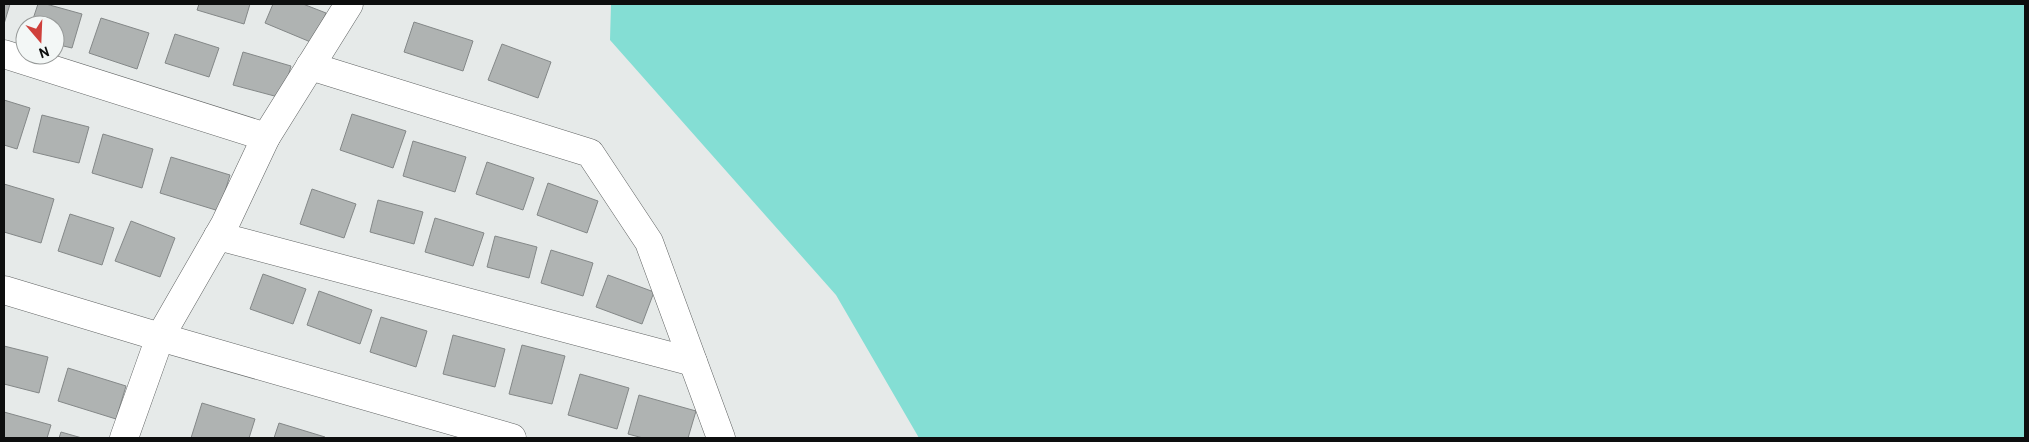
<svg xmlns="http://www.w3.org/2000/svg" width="2029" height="442" viewBox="0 0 2029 442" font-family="Overpass,sans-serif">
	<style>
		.green { fill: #84ded4 }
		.building { fill: #afb3b2; stroke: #848888 }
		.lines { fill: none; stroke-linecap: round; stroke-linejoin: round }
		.minor-casing { stroke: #606363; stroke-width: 29 }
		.tertiary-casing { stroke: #606363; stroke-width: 29 }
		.minor { stroke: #fff; stroke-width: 28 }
		.tertiary { stroke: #fff; stroke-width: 28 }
	</style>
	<rect width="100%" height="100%" fill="#e6eae9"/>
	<!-- green -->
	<polygon class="green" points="611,4 2025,4 2025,438 919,438 836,295 610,40"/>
	<!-- building -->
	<g class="building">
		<polygon points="4,4 10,4 4,24"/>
		<polygon points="38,4 46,4 82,14 72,48 55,44 55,25 31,25"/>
		<polygon points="199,4 250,4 244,24 197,10"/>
		<polygon points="273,4 303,4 326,13 313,43 265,23"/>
		<polygon points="101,18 149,33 137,69 89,53"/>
		<polygon points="414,22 473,41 463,71 404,52"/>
		<polygon points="175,34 219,48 209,77 165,63"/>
		<polygon points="502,44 551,62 538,98 488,80"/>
		<polygon points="243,52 291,66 282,98 233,85"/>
		<polygon points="4,100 30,108 17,149 4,145"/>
		<polygon points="352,114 406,131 393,168 340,150"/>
		<polygon points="42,115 89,127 79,163 33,152"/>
		<polygon points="103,134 153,149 142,188 92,173"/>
		<polygon points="413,141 466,157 455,192 403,176"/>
		<polygon points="171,157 230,175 219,211 160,193"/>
		<polygon points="487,162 534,178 523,210 476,194"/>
		<polygon points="548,183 598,201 587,233 537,215"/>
		<polygon points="4,184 54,199 41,243 4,232"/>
		<polygon points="312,189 356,204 344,238 300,224"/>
		<polygon points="378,200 423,212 414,244 370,232"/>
		<polygon points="70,214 114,228 102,265 58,251"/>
		<polygon points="435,218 484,233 473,266 425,252"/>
		<polygon points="131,221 175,238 160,277 115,261"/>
		<polygon points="495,236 537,247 529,278 487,267"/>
		<polygon points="551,250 593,263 583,296 541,283"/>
		<polygon points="263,274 306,289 293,324 250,309"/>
		<polygon points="608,275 654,292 642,324 596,307"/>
		<polygon points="319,291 372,310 360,344 307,325"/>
		<polygon points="381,317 427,331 416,367 370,352"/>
		<polygon points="453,335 505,349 495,387 443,374"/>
		<polygon points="522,345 565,356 552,404 509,394"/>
		<polygon points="4,346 48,357 39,393 4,384"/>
		<polygon points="68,368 126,386 116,419 58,401"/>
		<polygon points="580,374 629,388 617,429 568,415"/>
		<polygon points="639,395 696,411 688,438 643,438 628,434"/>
		<polygon points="202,403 255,419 249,438 191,438"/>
		<polygon points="4,412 51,425 47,438 4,438"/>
		<polygon points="279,423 325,437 325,438 274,438"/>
		<polygon points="61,432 82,438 59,438"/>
	</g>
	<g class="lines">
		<!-- minor casing -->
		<g class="minor-casing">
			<g id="minor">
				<polyline points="4,54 266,137"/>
				<polyline points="310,66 590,153 649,242 721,438"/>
				<polyline points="218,236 693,362"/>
				<polyline points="124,438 160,337"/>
			</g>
		</g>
		<!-- tertiary casing -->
		<g class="tertiary-casing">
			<g id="tertiary">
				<polyline points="4,290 160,337 512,438"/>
				<polyline points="160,337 225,224 266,137 349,4"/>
			</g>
		</g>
		<!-- minor -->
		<use href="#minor" class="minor"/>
		<!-- tertiary -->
		<use href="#tertiary" class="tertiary"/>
	</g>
	<!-- border -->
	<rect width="2029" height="442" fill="none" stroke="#0d0e0e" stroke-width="10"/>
	<!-- north arrow -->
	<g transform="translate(40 40) rotate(161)"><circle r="24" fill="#f3f7f6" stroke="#979a99"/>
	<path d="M0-4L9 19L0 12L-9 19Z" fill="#cf403b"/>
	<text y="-8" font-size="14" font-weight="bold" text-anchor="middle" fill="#0d0e0e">N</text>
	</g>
</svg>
